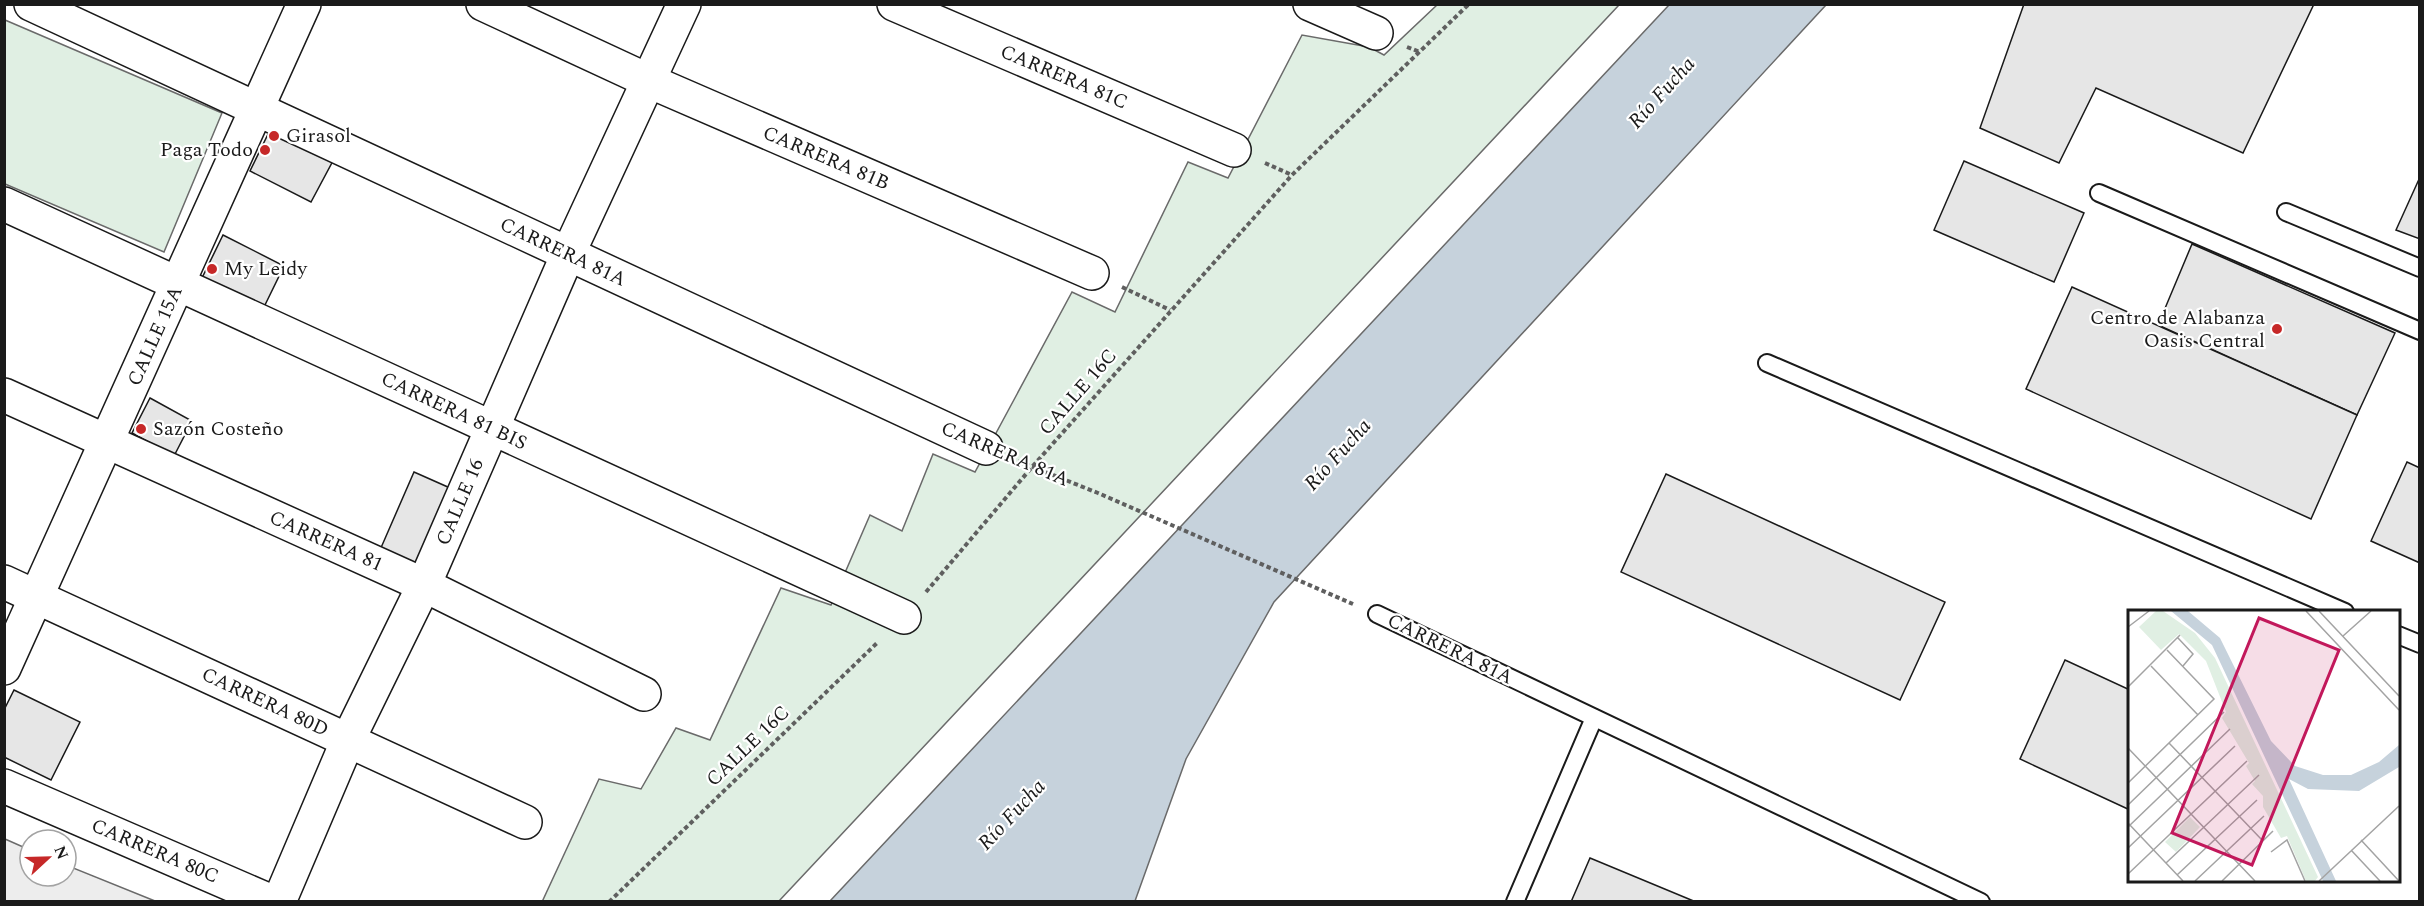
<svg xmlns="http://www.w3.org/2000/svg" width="2424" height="906" viewBox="0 0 2424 906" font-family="Spectral,serif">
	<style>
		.green { fill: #e0efe3; stroke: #6a6a6a; stroke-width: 1.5 }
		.parking { fill: #ededed; stroke: #6a6a6a; stroke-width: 1.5 }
		.water { fill: #c6d2dc; stroke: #6a6a6a; stroke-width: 1.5 }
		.building { fill: #e6e6e6; stroke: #1a1a1a; stroke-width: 1.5 }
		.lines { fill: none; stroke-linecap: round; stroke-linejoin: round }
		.lane-casing { stroke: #1a1a1a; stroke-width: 20 }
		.street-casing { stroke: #1a1a1a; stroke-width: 36 }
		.path { stroke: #5f5f5f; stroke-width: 4; stroke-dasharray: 4.5 3; stroke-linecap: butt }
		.lane { stroke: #fff; stroke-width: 16 }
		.street { stroke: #fff; stroke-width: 33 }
		.poi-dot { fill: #c62828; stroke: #fff; stroke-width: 2 }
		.labels { text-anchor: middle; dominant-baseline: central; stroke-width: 4.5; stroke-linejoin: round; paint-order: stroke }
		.street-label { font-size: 20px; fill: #1a1a1a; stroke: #fff }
		.poi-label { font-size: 20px; fill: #1a1a1a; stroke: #fff; text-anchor: start }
		.water-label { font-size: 21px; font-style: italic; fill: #1a1a1a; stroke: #fff }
		.inset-road { fill: none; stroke: #a3a3a3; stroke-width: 1.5 }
		.view { fill: #c2185b; fill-opacity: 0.15; stroke: #c2185b; stroke-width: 3 }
		.inset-edge { fill: none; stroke: #1a1a1a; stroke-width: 3 }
	</style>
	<rect width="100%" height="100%" fill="#fff"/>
	<!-- green -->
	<g class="green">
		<polygon points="1437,5 1619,5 779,901 542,902 599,779 641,789 676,728 710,740 781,588 831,605 870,515 902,531 933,454 975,472 1072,292 1115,312 1188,162 1228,178 1302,35 1369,47 1384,55"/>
		<polygon points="5,20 222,113 164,252 5,184"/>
	</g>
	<!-- parking -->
	<polygon class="parking" points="5,839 30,850 30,876 66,876 66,865 155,901 5,901"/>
	<!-- water -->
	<polygon class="water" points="1669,5 1826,5 1274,602 1186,759 1135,901 830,901"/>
	<!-- building -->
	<g class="building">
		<polygon points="2024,4 2314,4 2243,153 2096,88 2059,163 1980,128"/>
		<polygon points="273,124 335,157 311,202 250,171"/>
		<polygon points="1964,161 2084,213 2054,282 1934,230"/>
		<polygon points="2420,177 2420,239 2396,230"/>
		<polygon points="223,235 284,266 263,309 202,278"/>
		<polygon points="2192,244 2395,333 2357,415 2158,325"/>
		<polygon points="2072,287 2357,415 2311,519 2026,389"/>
		<polygon points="150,398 192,421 174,456 132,433"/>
		<polygon points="2407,462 2420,468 2420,563 2371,541"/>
		<polygon points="414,472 450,488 415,566 380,550"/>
		<polygon points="1666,474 1945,602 1900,700 1621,572"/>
		<polygon points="2065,660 2130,690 2130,810 2020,759"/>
		<polygon points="14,690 80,722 51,780 4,757 4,710"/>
		<polygon points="1590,858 1696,902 1571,902"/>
	</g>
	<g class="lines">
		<!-- lane casing -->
		<g class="lane-casing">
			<g id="lane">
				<polyline points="2099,193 2420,331"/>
				<polyline points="2286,212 2420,268"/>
				<polyline points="1767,363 2345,612"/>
				<polyline points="1377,614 1981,902"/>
				<polyline points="2398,635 2420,644"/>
				<polyline points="1515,902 1594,718"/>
			</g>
		</g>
		<!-- street casing -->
		<g class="street-casing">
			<g id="street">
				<polyline points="31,4 986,448"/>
				<polyline points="483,4 649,81 1092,273"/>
				<polyline points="894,4 1234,150"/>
				<polyline points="1310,4 1376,33"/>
				<polyline points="4,204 904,617"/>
				<polyline points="4,395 424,585 644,694"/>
				<polyline points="4,582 525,822"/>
				<polyline points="4,668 304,4"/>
				<polyline points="4,786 272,902"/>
				<polyline points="279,902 348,740 424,585 568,254 684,4"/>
			</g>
		</g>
		<!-- path -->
		<g class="path">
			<polyline points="1407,47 1420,52"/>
			<polyline points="1265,163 1292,175"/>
			<polyline points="1122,287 1170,310"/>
			<polyline points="1018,461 1098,493 1353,604"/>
			<polyline points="926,592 1032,467 1292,175 1469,4"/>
			<polyline points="609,902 877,643"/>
		</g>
		<!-- lane -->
		<use href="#lane" class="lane"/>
		<!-- street -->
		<use href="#street" class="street"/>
	</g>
	<!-- markers -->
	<g class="poi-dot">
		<circle cx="274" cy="136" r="6"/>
		<circle cx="265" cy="150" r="6"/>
		<circle cx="212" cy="269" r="6"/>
		<circle cx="2277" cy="329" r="6"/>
		<circle cx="141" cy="429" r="6"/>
	</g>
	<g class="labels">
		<!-- street labels -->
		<g class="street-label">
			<text transform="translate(1064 77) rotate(23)">CARRERA 81C</text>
			<text transform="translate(826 158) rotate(23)">CARRERA 81B</text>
			<text transform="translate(563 252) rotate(25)">CARRERA 81A</text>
			<text transform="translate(155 336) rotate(-66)">CALLE 15A</text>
			<text transform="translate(1078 392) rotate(-49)">CALLE 16C</text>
			<text transform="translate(454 411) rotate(25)">CARRERA 81 BIS</text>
			<text transform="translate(1005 454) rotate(23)">CARRERA 81A</text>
			<text transform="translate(460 502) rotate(-67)">CALLE 16</text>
			<text transform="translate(326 541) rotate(24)">CARRERA 81</text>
			<text transform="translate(1450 649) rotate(26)">CARRERA 81A</text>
			<text transform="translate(265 702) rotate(25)">CARRERA 80D</text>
			<text transform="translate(748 746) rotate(-44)">CALLE 16C</text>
			<text transform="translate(155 851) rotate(23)">CARRERA 80C</text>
		</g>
		<!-- poi labels -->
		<g class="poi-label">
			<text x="286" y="136">Girasol</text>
			<text x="253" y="150" text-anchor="end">Paga Todo</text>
			<text x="224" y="269">My Leidy</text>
			<text x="2265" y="318" text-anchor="end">Centro de Alabanza<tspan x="2265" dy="23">Oasis Central</tspan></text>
			<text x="153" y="429">Sazón Costeño</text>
		</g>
		<!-- water labels -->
		<g class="water-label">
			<text transform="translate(1662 93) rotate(-48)">Río Fucha</text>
			<text transform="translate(1338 455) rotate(-48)">Río Fucha</text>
			<text transform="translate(1012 815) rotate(-47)">Río Fucha</text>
		</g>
	</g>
	<!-- overview -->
	<g transform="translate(2128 610)">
		<rect width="272" height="272" fill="#fff"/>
		<path d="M 28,1 L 35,1 L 67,23 L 87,48 L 190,267 L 187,271 L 178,271 L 159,226 L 153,228 L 135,197 L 135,186 L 124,174 L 127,171 L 118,156 L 121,153 L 94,108 L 98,102 L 78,51 L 51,24 L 33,40 L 11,17 ZM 62,207 L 72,217 L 48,242 L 37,232 Z" fill="#e0efe3"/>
		<path d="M 43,1 L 60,1 L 92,28 L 143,131 L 167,156 L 195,165 L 223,165 L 251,152 L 271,135 L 271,157 L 231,181 L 180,179 L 161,169 L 208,271 L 195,271 L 84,35 Z" fill="#c6d2dc"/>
		<path class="inset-road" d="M 178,1 L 271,100M 191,1 L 271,86M 0,17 L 21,1M 215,26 L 243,1M 50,28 L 65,44 L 55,56M 23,56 L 70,105M 0,77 L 52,25M 41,133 L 134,230M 0,138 L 127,271M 0,173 L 86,89 L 39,40M 0,195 L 96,102M 0,213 L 55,271M 0,217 L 102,119M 233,230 L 271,271M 0,238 L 107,136M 223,240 L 252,271M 143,242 L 159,230 L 177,271M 38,253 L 131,165M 0,264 L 119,151M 49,265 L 129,190M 67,271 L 136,206M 94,271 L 145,221M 191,271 L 271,196"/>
		<path class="view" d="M 131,8 L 211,40 L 124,255 L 44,223 Z"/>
		<rect width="272" height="272" class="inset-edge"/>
	</g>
	<!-- border -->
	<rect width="2424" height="906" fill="none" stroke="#1a1a1a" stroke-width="12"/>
	<!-- north arrow -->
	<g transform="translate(48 858) rotate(68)"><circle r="28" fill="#ffffff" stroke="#a3a3a3" stroke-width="1.5"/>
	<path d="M0-4.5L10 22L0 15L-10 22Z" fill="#c62828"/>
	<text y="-9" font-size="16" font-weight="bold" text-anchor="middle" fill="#1a1a1a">N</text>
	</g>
</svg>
